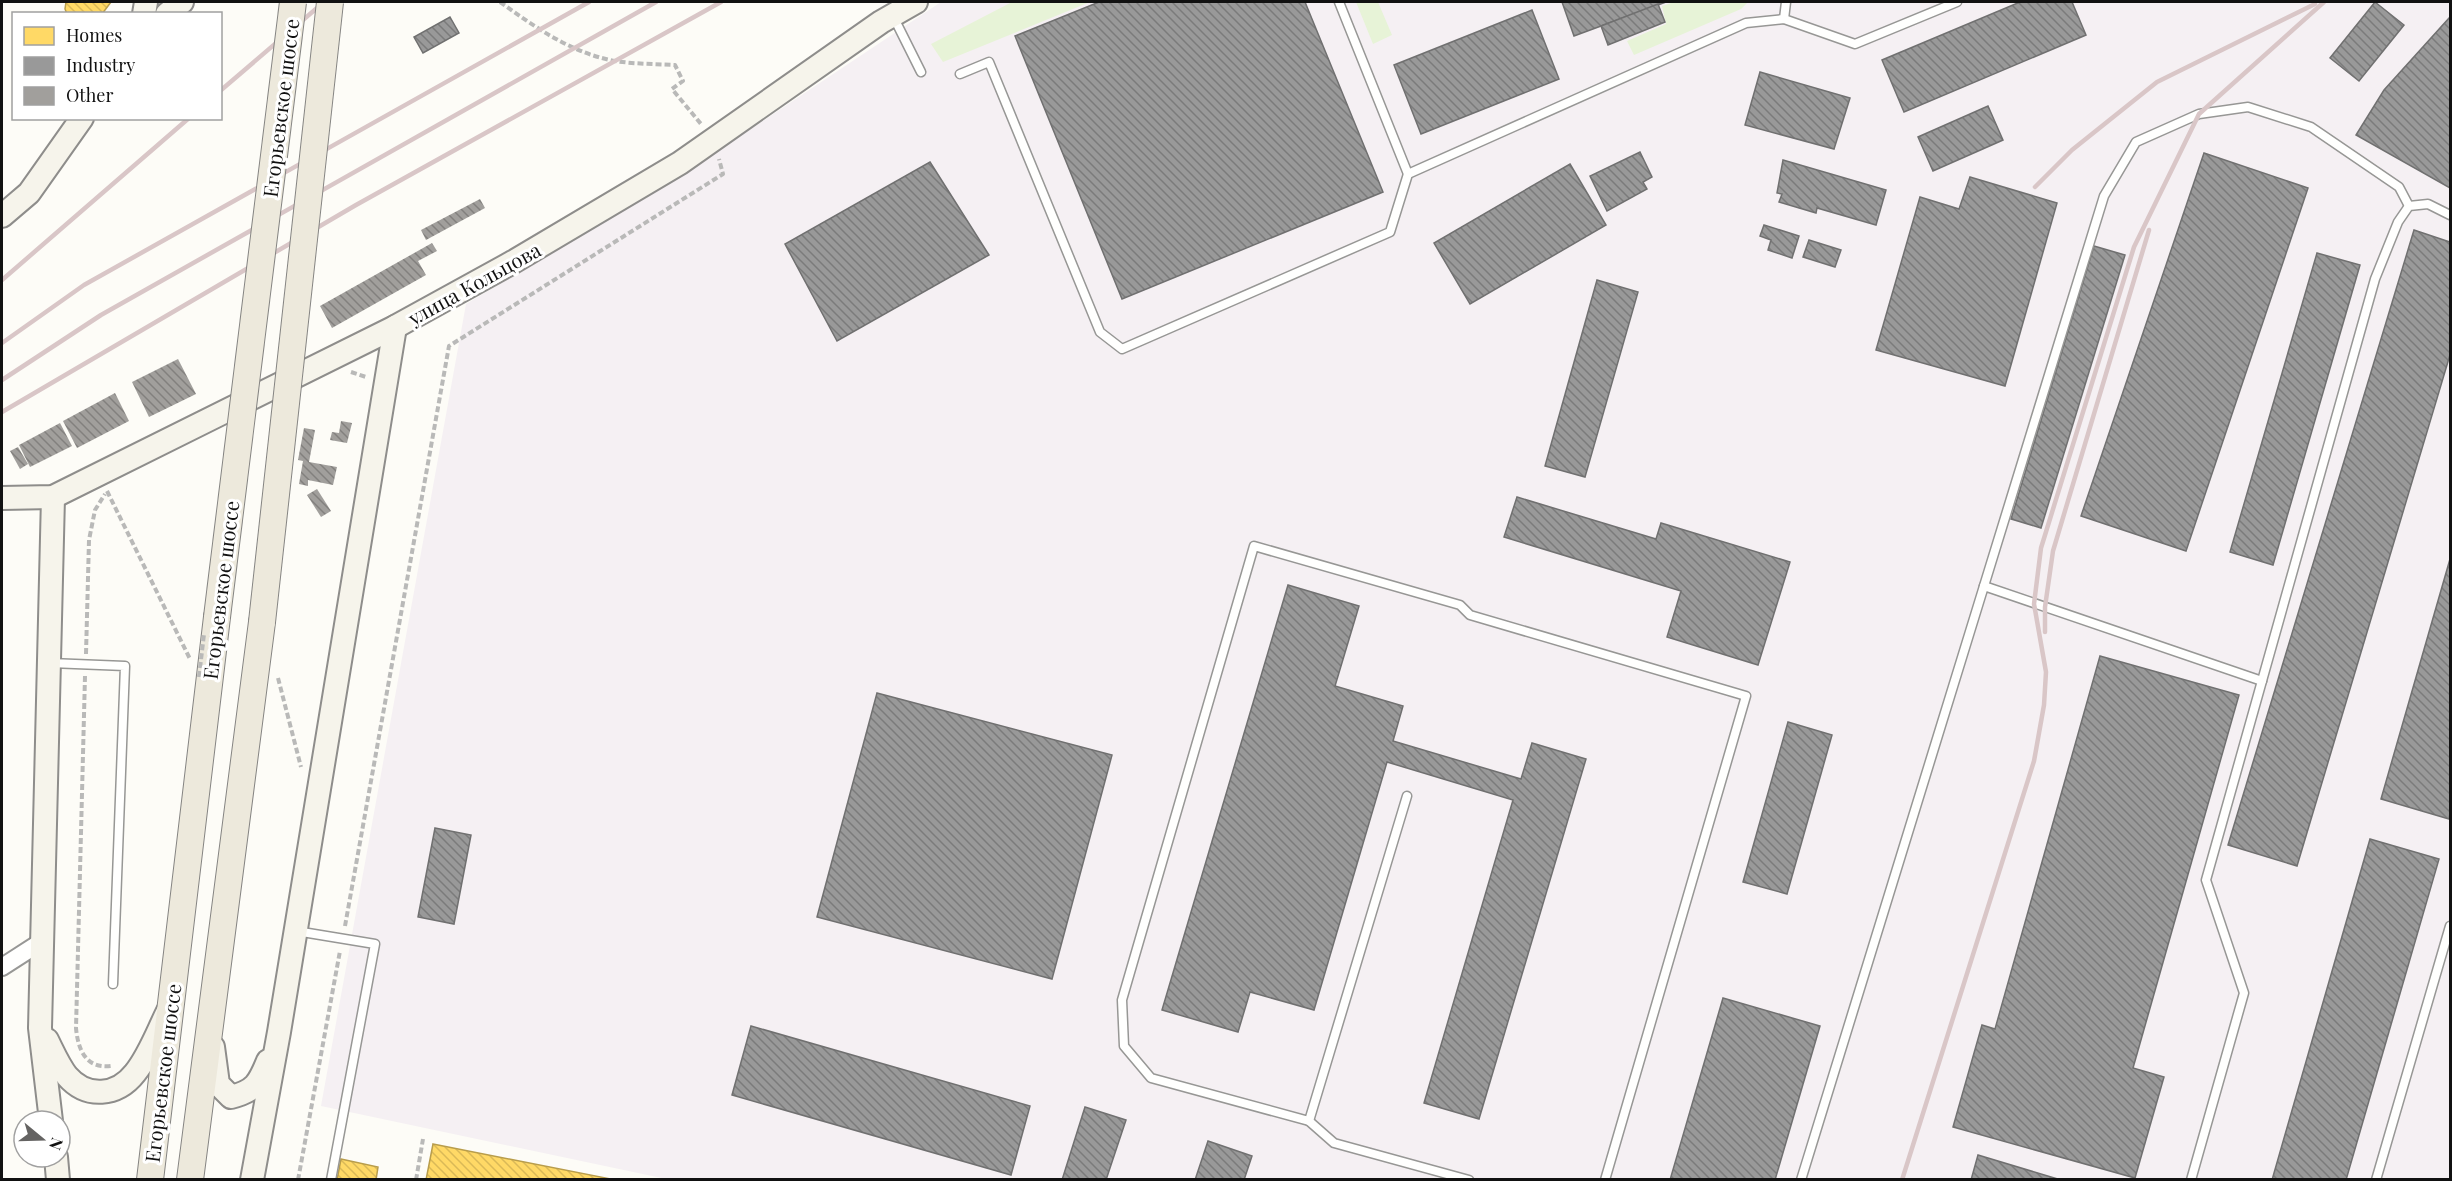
<svg xmlns="http://www.w3.org/2000/svg" width="2452" height="1181" viewBox="0 0 2452 1181" font-family="'Playfair Display',serif">
	<style>
		.industrial { fill: #f5f0f3 }
		.grass { fill: #e7f3d7 }
		.homes { fill: url(#homes-back-hatch); stroke: #b89d4c; stroke-width: 1.5 }
		.industry { fill: url(#industry-back-hatch); stroke: #707070; stroke-width: 1.5 }
		.building { fill: url(#building-back-hatch) }
		.lines { fill: none; stroke-linecap: round; stroke-linejoin: round }
		.lane-casing { stroke: #979795; stroke-width: 11 }
		.street-casing { stroke: #979795; stroke-width: 20 }
		.secondary-casing { stroke: #8e8d8b; stroke-width: 26 }
		.primary-casing { stroke: #858482; stroke-width: 28 }
		.path { stroke: #b9b9b8; stroke-width: 4; stroke-dasharray: 6 3; stroke-linecap: butt }
		.lane { stroke: #fffffe; stroke-width: 8 }
		.street { stroke: #fffffe; stroke-width: 16 }
		.secondary { stroke: #f6f4eb; stroke-width: 22 }
		.primary { stroke: #ede9dc; stroke-width: 26 }
		.rail { stroke: #d9c6c7; stroke-width: 4.5 }
		.primary-bridge-casing { stroke: #858482; stroke-width: 28; stroke-linecap: butt }
		.path-bridge { stroke: #b9b9b8; stroke-width: 4; stroke-dasharray: 6 3; stroke-linecap: butt }
		.primary-bridge { stroke: #ede9dc; stroke-width: 26 }
		.labels { text-anchor: middle; dominant-baseline: central; stroke-width: 6; stroke-linejoin: round; paint-order: stroke }
		.street-label { font-size: 20px; fill: #111; stroke: #fff }
	</style>
	<defs>
		<pattern id="homes-back-hatch" width="6" height="6" patternUnits="userSpaceOnUse" patternTransform="scale(1.5)"><rect width="6" height="6" fill="#ffd966"/><path d="M-1 5l2 2M0 0l6 6M5-1l2 2" fill="none" stroke="#dab957"/></pattern>
		<pattern id="industry-back-hatch" width="6" height="6" patternUnits="userSpaceOnUse" patternTransform="scale(1.5)"><rect width="6" height="6" fill="#999"/><path d="M-1 5l2 2M0 0l6 6M5-1l2 2" fill="none" stroke="#7b7b7b"/></pattern>
		<pattern id="building-back-hatch" width="6" height="6" patternUnits="userSpaceOnUse" patternTransform="scale(1.5)"><rect width="6" height="6" fill="#a19f9c"/><path d="M-1 5l2 2M0 0l6 6M5-1l2 2" fill="none" stroke="#82807e"/></pattern>
	</defs>
	<rect width="100%" height="100%" fill="#fdfcf7"/>
	<!-- industrial -->
	<polygon class="industrial" points="941,2 2450,2 2450,1179 671,1180 321,1106 466,304 661,189"/>
	<!-- grass -->
	<g class="grass">
		<polygon points="1012,2 1090,2 943,62 931,44"/>
		<polygon points="1356,2 1378,2 1392,35 1373,44"/>
		<polygon points="1674,2 1748,2 1741,9 1634,55 1627,41 1666,24 1662,6"/>
	</g>
	<!-- homes -->
	<g class="homes">
		<polygon points="66,2 111,2 102,14 67,14 65,9"/>
		<polygon points="433,1144 611,1179 611,1180 426,1180"/>
		<polygon points="341,1159 378,1167 376,1180 337,1180"/>
	</g>
	<!-- industry -->
	<g class="industry">
		<polygon points="1099,2 1305,2 1383,192 1122,299 1015,36"/>
		<polygon points="1562,2 1666,2 1574,36"/>
		<polygon points="2020,2 2072,2 2086,35 1904,112 1882,60"/>
		<polygon points="2375,2 2404,25 2359,81 2330,58"/>
		<polygon points="1658,4 1665,22 1608,45 1601,26"/>
		<polygon points="1532,10 1559,79 1421,134 1394,65"/>
		<polygon points="450,17 459,33 423,53 414,37"/>
		<polygon points="2450,17 2450,188 2356,135 2384,90"/>
		<polygon points="1760,72 1850,98 1834,149 1745,125"/>
		<polygon points="1988,106 2003,140 1933,171 1918,137"/>
		<polygon points="1640,152 1652,177 1643,182 1647,189 1607,211 1590,176"/>
		<polygon points="2204,153 2308,188 2186,551 2081,516"/>
		<polygon points="1783,160 1886,190 1876,225 1817,208 1816,213 1779,202 1782,194 1777,193"/>
		<polygon points="930,162 989,255 837,341 785,244"/>
		<polygon points="1570,164 1606,225 1470,304 1434,243"/>
		<polygon points="1970,177 2057,203 2005,386 1876,350 1920,197 1959,209"/>
		<polygon points="1764,225 1799,236 1792,258 1768,250 1771,240 1760,236"/>
		<polygon points="2414,230 2450,242 2450,355 2297,866 2228,845"/>
		<polygon points="1809,240 1841,250 1835,267 1803,257"/>
		<polygon points="2094,246 2125,255 2041,528 2011,519"/>
		<polygon points="2317,253 2360,265 2273,565 2230,552"/>
		<polygon points="1597,280 1638,292 1585,477 1545,466"/>
		<polygon points="1517,497 1656,539 1661,523 1790,562 1758,665 1667,637 1681,591 1504,537"/>
		<polygon points="2450,559 2450,813 2449,819 2381,799"/>
		<polygon points="1288,585 1359,606 1335,686 1403,706 1393,741 1521,779 1532,743 1586,759 1479,1119 1424,1103 1513,800 1387,762 1314,1010 1250,992 1238,1032 1162,1010"/>
		<polygon points="2100,656 2239,695 2133,1068 2164,1077 2135,1178 1953,1127 1982,1025 1995,1029"/>
		<polygon points="877,693 1112,755 1052,979 817,917"/>
		<polygon points="1788,722 1832,735 1787,894 1743,882"/>
		<polygon points="435,828 471,835 454,924 418,917"/>
		<polygon points="2370,839 2439,859 2346,1180 2272,1180"/>
		<polygon points="1723,998 1820,1026 1775,1180 1670,1180"/>
		<polygon points="751,1026 1030,1106 1011,1175 732,1095"/>
		<polygon points="1085,1107 1126,1120 1106,1180 1062,1180"/>
		<polygon points="1208,1141 1252,1156 1244,1180 1195,1180"/>
		<polygon points="1978,1155 2061,1180 1971,1180"/>
	</g>
	<!-- building -->
	<g class="building">
		<polygon points="480,199 485,208 426,240 421,230"/>
		<polygon points="432,243 437,251 418,261 426,275 332,328 320,306"/>
		<polygon points="178,359 196,394 149,417 132,382"/>
		<polygon points="115,393 129,421 77,448 63,421"/>
		<polygon points="341,421 352,423 347,443 330,440 332,432 339,433"/>
		<polygon points="60,423 72,446 30,467 19,445"/>
		<polygon points="304,428 315,430 309,462 337,467 333,485 308,480 308,486 299,484 303,461 298,460"/>
		<polygon points="18,447 28,464 20,469 10,451"/>
		<polygon points="317,489 331,511 321,517 307,495"/>
	</g>
	<g class="lines">
		<!-- lane casing -->
		<g class="lane-casing">
			<g id="lane">
				<polyline points="1339,2 1408,174"/>
				<polyline points="893,16 921,72"/>
				<polyline points="1784,19 1786,2"/>
				<polyline points="960,74 989,62 1100,332 1122,349 1390,232 1408,174 1746,23 1784,19 1855,44 1957,2"/>
				<polyline points="1984,586 2104,196 2136,142 2199,114 2248,107 2311,127 2399,187 2409,206"/>
				<polyline points="50,663 125,666 113,984"/>
				<polyline points="1407,796 1309,1121 1151,1078 1124,1046 1122,1000 1254,546 1460,605 1470,615 1746,696 1605,1180"/>
				<polyline points="296,931 375,944 331,1180"/>
				<polyline points="1309,1121 1334,1143 1469,1180"/>
				<polyline points="1801,1180 1984,586 2262,681"/>
				<polyline points="2191,1180 2244,993 2206,880 2375,279 2398,222 2409,206 2428,204 2450,215"/>
				<polyline points="2376,1180 2450,926"/>
			</g>
		</g>
		<!-- street casing -->
		<g class="street-casing">
			<polyline id="street" points="2,967 44,940"/>
		</g>
		<!-- secondary casing -->
		<g class="secondary-casing">
			<g id="secondary">
				<polyline points="144,14 146,2"/>
				<polyline points="167,14 182,2"/>
				<polyline points="2,216 29,193 82,118"/>
				<polyline points="2,498 53,497 395,327 513,262 680,163 881,22 916,2"/>
				<path d="M 47,1040 C 53,1052 59,1066 67,1076 C 87,1099 117,1096 135,1073 C 149,1056 158,1031 168,1011"/>
				<path d="M 213,1047 L 218,1084 L 231,1097 C 255,1091 259,1083 268,1061"/>
				<polyline points="51,1121 40,1028 53,497"/>
				<polyline points="56,1157 58,1180"/>
				<polyline points="252,1180 279,1032 395,327"/>
			</g>
		</g>
		<!-- primary casing -->
		<g class="primary-casing">
			<g id="primary">
				<polyline points="150,1180 217,617"/>
				<polyline points="190,1180 262,622"/>
			</g>
		</g>
		<!-- path -->
		<g class="path">
			<path d="M 500,2 C 535,27 571,53 615,61 C 634,64 655,64 675,65 L 683,81 L 672,89 L 701,124"/>
			<polyline points="351,372 366,377"/>
			<polyline points="107,491 190,659"/>
			<polyline points="86,654 89,540 95,510 105,494"/>
			<path d="M 85,676 L 76,1028 C 78,1050 86,1069 111,1066"/>
			<polyline points="278,678 301,767"/>
			<polyline points="345,926 449,346 723,174 719,159"/>
			<polyline points="298,1180 340,951"/>
			<polyline points="416,1180 423,1139"/>
		</g>
		<!-- lane -->
		<use href="#lane" class="lane"/>
		<!-- street -->
		<use href="#street" class="street"/>
		<!-- secondary -->
		<use href="#secondary" class="secondary"/>
		<!-- primary -->
		<use href="#primary" class="primary"/>
		<!-- rail -->
		<g class="rail">
			<polyline points="220,91 324,2"/>
			<polyline points="2035,187 2072,150 2157,82 2315,4"/>
			<polyline points="2,280 189,118"/>
			<polyline points="2,343 84,285 589,2"/>
			<polyline points="2,380 101,315 656,2"/>
			<polyline points="2,412 356,205 721,2"/>
			<polyline points="2045,632 2045,607 2053,551 2149,230"/>
			<polyline points="1902,1180 2034,761 2044,705 2046,672 2034,604 2041,548 2134,247 2199,114 2324,2"/>
		</g>
		<!-- primary-bridge casing -->
		<g class="primary-bridge-casing">
			<g id="primary-bridge">
				<polyline points="217,617 293,2"/>
				<polyline points="262,622 330,2"/>
			</g>
		</g>
		<!-- path-bridge -->
		<polyline class="path-bridge" points="199,677 204,634"/>
		<!-- primary-bridge -->
		<use href="#primary-bridge" class="primary-bridge"/>
	</g>
	<g class="labels">
		<!-- street labels -->
		<g class="street-label">
			<text transform="translate(280 108) rotate(-83)">Егорьевское шоссе</text>
			<text transform="translate(474 283) rotate(-29)">улица Кольцова</text>
			<text transform="translate(220 590) rotate(-83)">Егорьевское шоссе</text>
			<text transform="translate(162 1073) rotate(-83)">Егорьевское шоссе</text>
		</g>
	</g>
	<!-- border -->
	<rect width="2452" height="1181" fill="none" stroke="#111111" stroke-width="6"/>
	<!-- legend -->
	<rect x="12" y="12" width="210" height="108" fill="#ffffff" stroke="#a0a0a0" stroke-width="1.5"/>
	<rect x="24" y="27" width="30" height="18" fill="#ffd966" stroke="#a0a0a0" stroke-width="1.5"/>
	<text x="66" y="42" font-size="18" fill="#111111">Homes</text>
	<rect x="24" y="57" width="30" height="18" fill="#999999" stroke="#a0a0a0" stroke-width="1.5"/>
	<text x="66" y="72" font-size="18" fill="#111111">Industry</text>
	<rect x="24" y="87" width="30" height="18" fill="#a19f9c" stroke="#a0a0a0" stroke-width="1.5"/>
	<text x="66" y="102" font-size="18" fill="#111111">Other</text>
	<!-- north arrow -->
	<g transform="translate(42 1139) rotate(109)"><circle r="28" fill="#ffffff" stroke="#a0a0a0" stroke-width="1.5"/>
	<path d="M0-4.5L10 22L0 15L-10 22Z" fill="#646362"/>
	<text y="-9" font-size="16" font-weight="bold" text-anchor="middle" fill="#111111">N</text>
	</g>
</svg>
